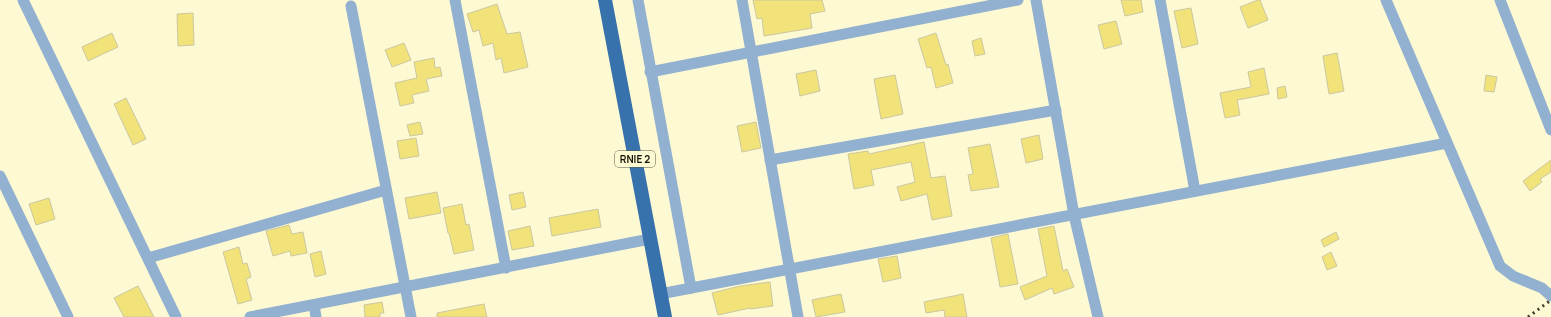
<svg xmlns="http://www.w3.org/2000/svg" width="1551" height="317" viewBox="0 0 1551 317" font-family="Manrope,sans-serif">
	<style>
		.building { fill: #f1e379; stroke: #cbc7a2 }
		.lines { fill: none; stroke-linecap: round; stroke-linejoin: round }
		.minor { stroke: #92b0d0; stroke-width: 11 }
		.major { stroke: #3872ac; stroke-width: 14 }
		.rail { stroke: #3c3a29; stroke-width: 3; stroke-dasharray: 2 4; stroke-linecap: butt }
		.labels { text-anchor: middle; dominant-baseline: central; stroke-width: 4; stroke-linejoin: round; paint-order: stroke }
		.shield { fill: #fdf9d3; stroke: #595743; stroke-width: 1 }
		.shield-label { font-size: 10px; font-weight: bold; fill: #131105 }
	</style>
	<rect width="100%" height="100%" fill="#fdf9d3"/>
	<!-- building -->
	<g class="building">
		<polygon points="753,0 822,0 825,11 810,14 812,28 764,36 762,18 757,19"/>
		<polygon points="1121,0 1141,0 1143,12 1125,16"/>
		<polygon points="1258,0 1260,0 1268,20 1248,28 1240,7"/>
		<polygon points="497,4 507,34 520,32 528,67 504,73 501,58 496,60 493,43 483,46 479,30 473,32 467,14"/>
		<polygon points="1191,8 1198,44 1182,48 1174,11"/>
		<polygon points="193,13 194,45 178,46 177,14"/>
		<polygon points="1116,21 1122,44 1104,49 1098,25"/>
		<polygon points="112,33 118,47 88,61 82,47"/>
		<polygon points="936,33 946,65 948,64 953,83 936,88 931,67 927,68 918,39"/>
		<polygon points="981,38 985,54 975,56 972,41"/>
		<polygon points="404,43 411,60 392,67 385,50"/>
		<polygon points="1337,53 1344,91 1329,94 1323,56"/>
		<polygon points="434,58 435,68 440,67 442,76 426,79 429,91 412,95 414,103 400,106 395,83 417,78 414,62"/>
		<polygon points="1264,68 1269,94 1237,100 1240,115 1225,118 1220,93 1251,87 1248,72"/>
		<polygon points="816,70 820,91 800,96 796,74"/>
		<polygon points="895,75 903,114 881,119 874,79"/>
		<polygon points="1486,75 1497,77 1494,92 1484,91"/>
		<polygon points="1285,86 1287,97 1278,99 1277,88"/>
		<polygon points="126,98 146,139 133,145 114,104"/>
		<polygon points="420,122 423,134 410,136 407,125"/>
		<polygon points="756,122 761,148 742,152 737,126"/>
		<polygon points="1039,135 1043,159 1026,163 1021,139"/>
		<polygon points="416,138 419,156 400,159 397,141"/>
		<polygon points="924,142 931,178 945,176 952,216 932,220 927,194 901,201 897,187 915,182 911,162 871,170 874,185 854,189 848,154 868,151 869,154"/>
		<polygon points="990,144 999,187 971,191 968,175 973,174 968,148"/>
		<polygon points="1551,160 1551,172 1540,179 1542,182 1530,191 1523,181"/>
		<polygon points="437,192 441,213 409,219 405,198"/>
		<polygon points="523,192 526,207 512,210 509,195"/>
		<polygon points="49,198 55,219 36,225 29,204"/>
		<polygon points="462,204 466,225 469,224 474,250 454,254 449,233 448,233 443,208"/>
		<polygon points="598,209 601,227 552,236 549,218"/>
		<polygon points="289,225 292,234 303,232 307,253 291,256 290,251 273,256 266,231"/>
		<polygon points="530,226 534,246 512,250 508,231"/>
		<polygon points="1054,226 1063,271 1067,269 1074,287 1054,294 1052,288 1025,300 1020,287 1047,276 1038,229"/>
		<polygon points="1336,232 1339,239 1324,247 1321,240"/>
		<polygon points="1008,234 1018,284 1000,287 991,238"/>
		<polygon points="239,247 243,264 247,263 251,277 246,279 252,300 238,304 223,252"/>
		<polygon points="321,251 326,274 315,277 310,254"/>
		<polygon points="1331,252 1337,266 1327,270 1322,257"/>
		<polygon points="897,256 901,278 883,282 878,259"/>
		<polygon points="770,282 773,306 750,309 750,308 718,315 712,293 740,286"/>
		<polygon points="138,286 154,317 124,317 114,298"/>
		<polygon points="841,294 845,312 816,317 812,300"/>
		<polygon points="963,294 967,317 945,317 944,310 926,313 924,302"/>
		<polygon points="382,302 384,313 380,313 380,317 365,317 364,305"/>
		<polygon points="484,304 487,317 437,317 437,313"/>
	</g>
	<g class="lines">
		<!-- minor -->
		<g class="minor">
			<polyline points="23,0 176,317"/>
			<polyline points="455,0 506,268"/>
			<polyline points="638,0 691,288"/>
			<polyline points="742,0 798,317"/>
			<polyline points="1036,0 1074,215 1098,317"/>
			<polyline points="1160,0 1195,191"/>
			<polyline points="1386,0 1500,266 1513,276 1542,288 1551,296"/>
			<polyline points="1500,0 1551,130"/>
			<polyline points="351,6 411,317"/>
			<polyline points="650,72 1018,0"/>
			<polyline points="770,160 1056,110"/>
			<polyline points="0,176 68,317"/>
			<polyline points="148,258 386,190"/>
			<polyline points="660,294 1447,143"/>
			<polyline points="314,305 316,317"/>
			<polyline points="250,317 650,239"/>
		</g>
		<!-- major -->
		<polyline class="major" points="605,0 665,317"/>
		<!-- rail -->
		<polyline class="rail" points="1528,317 1551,300"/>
	</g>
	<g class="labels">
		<!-- shield labels -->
		<rect class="shield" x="615" y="151" width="40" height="16" rx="3"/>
		<g class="shield-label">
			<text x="635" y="159">RNIE 2</text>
		</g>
	</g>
</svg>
